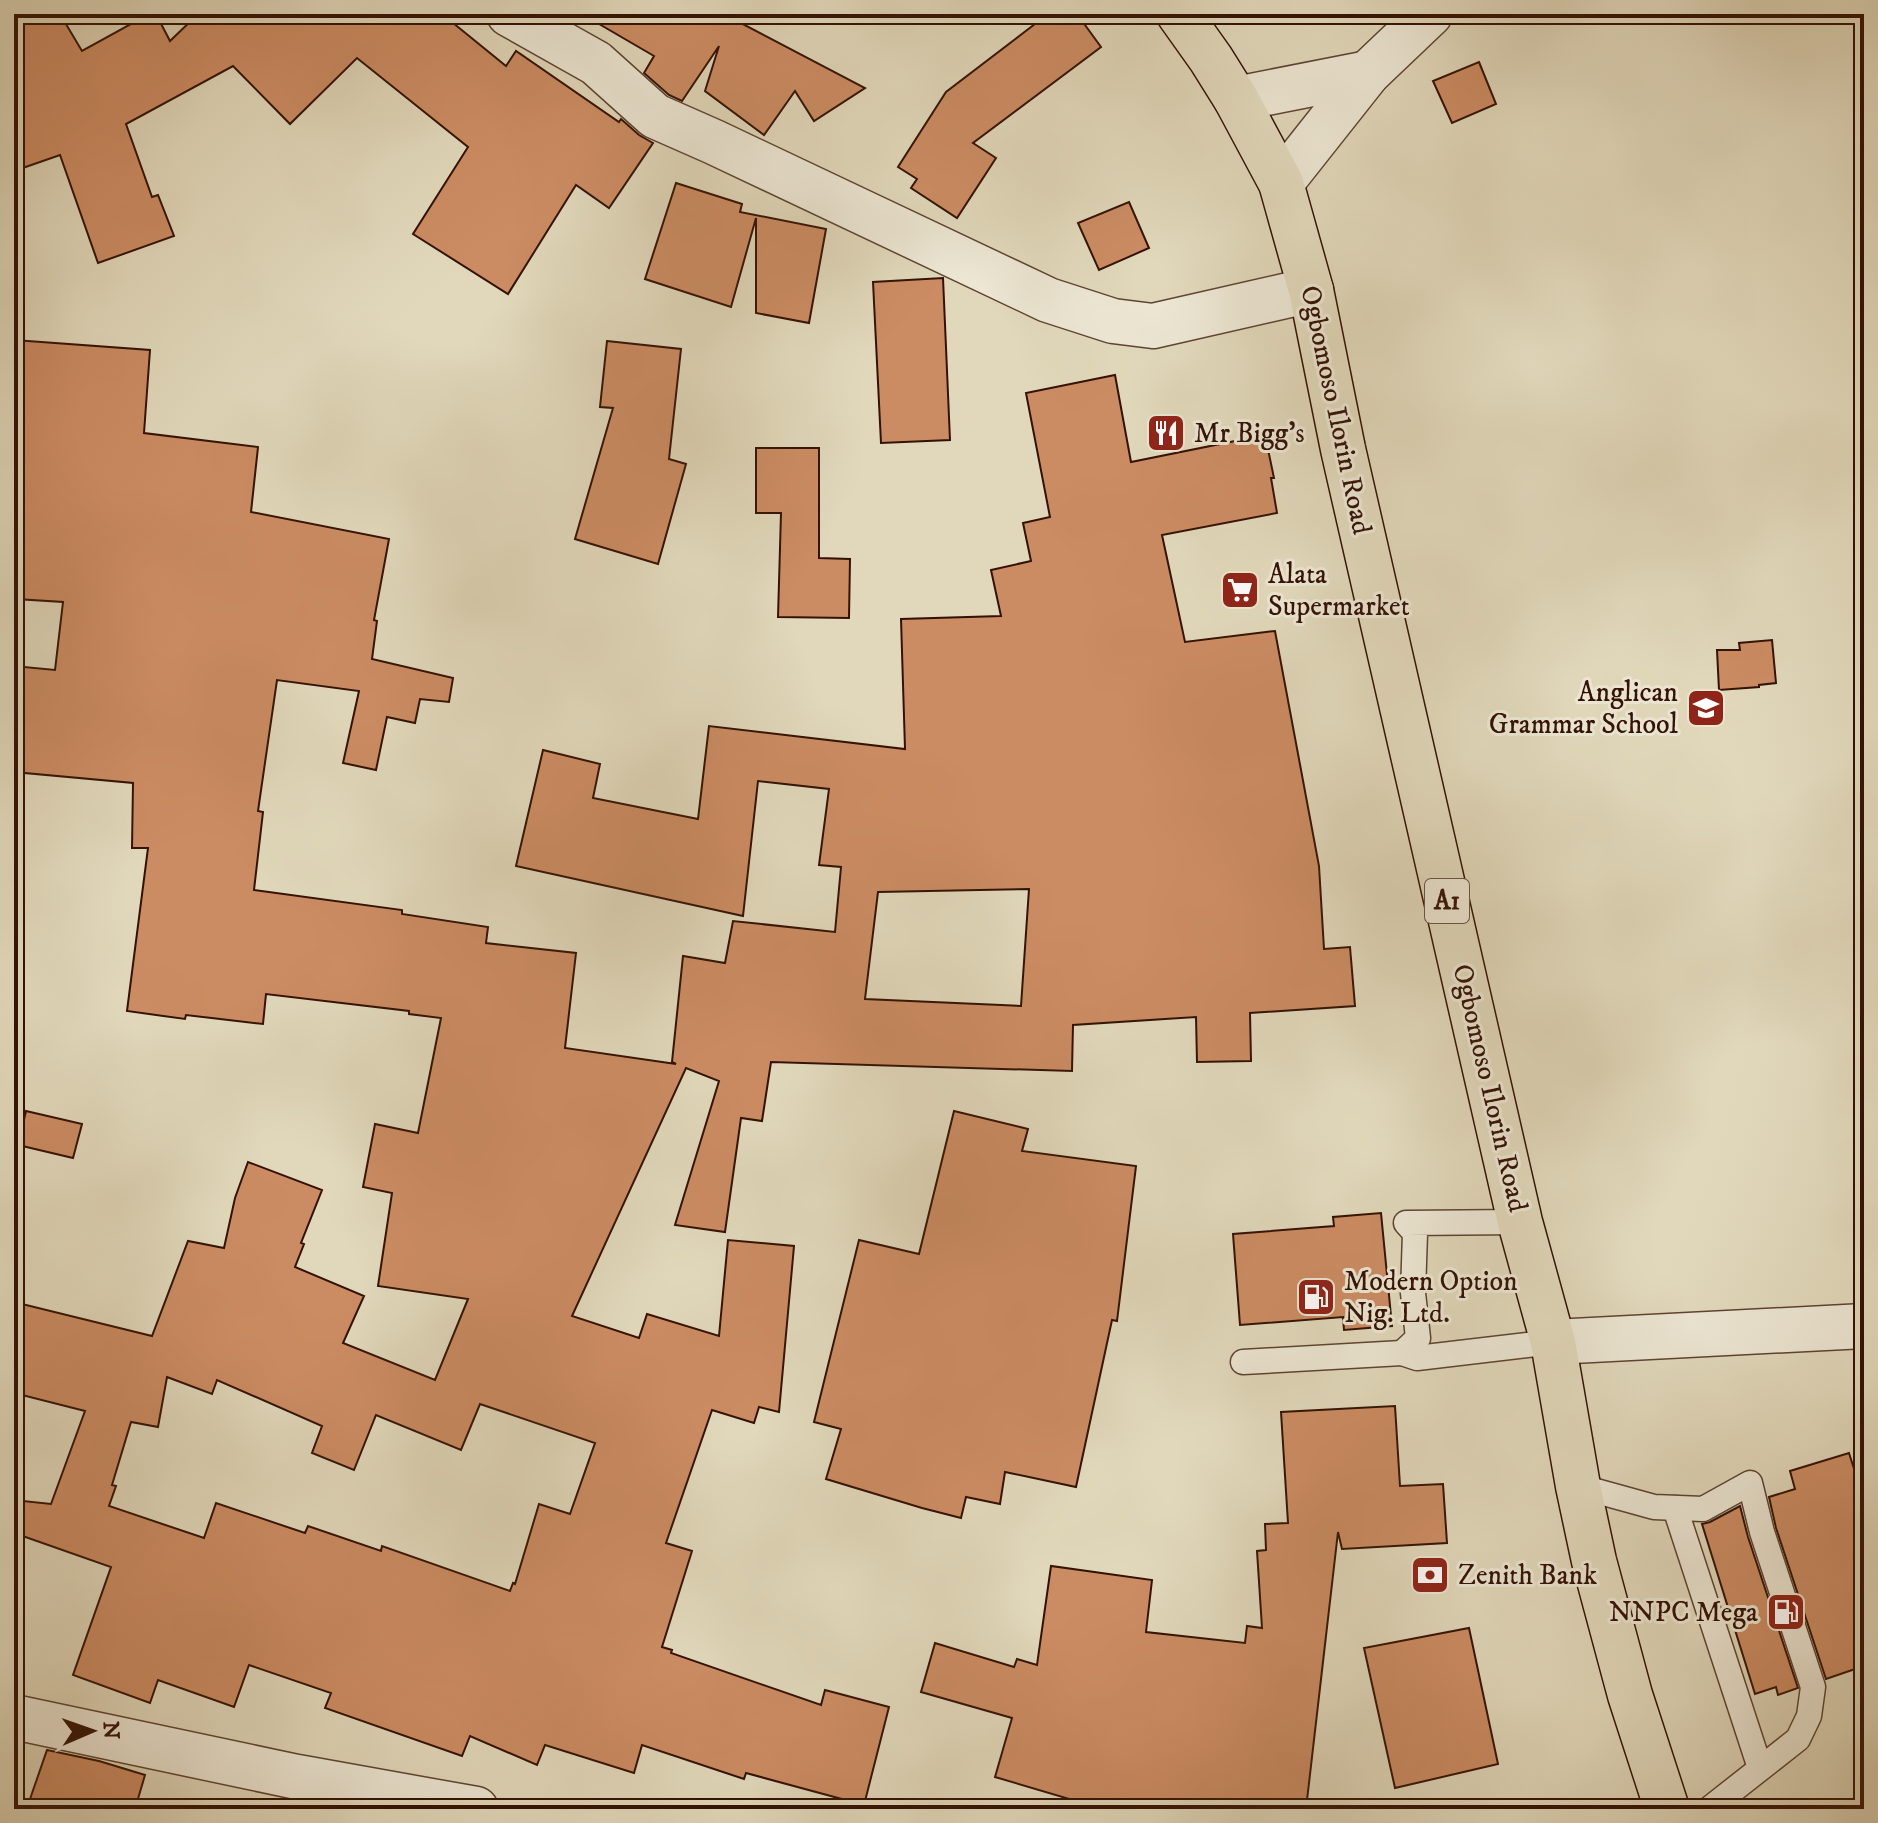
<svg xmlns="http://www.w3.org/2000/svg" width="1878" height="1823" viewBox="0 0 1878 1823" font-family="'IM FELL DW Pica',serif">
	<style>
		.building { fill: #cc8c63; stroke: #331205; stroke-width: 2; fill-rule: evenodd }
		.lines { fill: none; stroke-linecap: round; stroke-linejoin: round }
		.service-casing { stroke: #5e4432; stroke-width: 27 }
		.minor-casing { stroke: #5e4432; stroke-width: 47 }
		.tertiary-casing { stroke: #5e4432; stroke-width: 47 }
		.trunk-casing { stroke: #331205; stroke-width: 47 }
		.service { stroke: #ece6d3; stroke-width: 24 }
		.minor { stroke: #ece6d3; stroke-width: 44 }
		.tertiary { stroke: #ece6d3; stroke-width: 44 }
		.trunk { stroke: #e1d8bb; stroke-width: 44 }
		.labels { text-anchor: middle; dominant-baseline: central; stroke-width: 6; stroke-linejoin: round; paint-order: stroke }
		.shield { fill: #ece6d3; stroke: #6a5243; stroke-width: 2 }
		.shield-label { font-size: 26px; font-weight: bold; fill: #331205 }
		.street-label { font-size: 28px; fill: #331205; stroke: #ece6d3 }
		.poi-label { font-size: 28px; fill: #331205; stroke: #ece6d3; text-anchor: start }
	</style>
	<rect width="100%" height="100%" fill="#e1d8bb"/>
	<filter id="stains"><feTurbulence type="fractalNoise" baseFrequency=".0025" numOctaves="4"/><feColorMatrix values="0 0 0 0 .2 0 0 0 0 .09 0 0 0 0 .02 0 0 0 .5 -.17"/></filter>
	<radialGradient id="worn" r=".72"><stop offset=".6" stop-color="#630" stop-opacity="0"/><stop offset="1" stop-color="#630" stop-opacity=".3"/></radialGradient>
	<!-- building -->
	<g class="building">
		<polygon points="14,14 60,14 82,51 149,14 156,14 170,41 198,14 442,14 506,66 516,51 619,122 621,119 639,135 653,143 609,208 576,185 508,294 413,234 468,147 357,58 290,124 233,66 126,124 152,197 158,195 174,236 98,263 60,155 14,171"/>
		<polygon points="582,14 741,14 737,21 865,88 814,121 795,91 764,135 705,91 719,46 682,101 669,95 644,73 654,56"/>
		<polygon points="1048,14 1077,14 1101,47 973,143 996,158 957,218 911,188 917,179 898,167 946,92"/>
		<polygon points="1479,62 1496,104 1452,123 1433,81"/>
		<polygon points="676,183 742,204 740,212 826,229 809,323 756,313 756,218 731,307 645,279"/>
		<polygon points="1129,202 1149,248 1099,270 1078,223"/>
		<polygon points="943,278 950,440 881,443 873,282"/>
		<path d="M 14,340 L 150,350 L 144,433 L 258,447 L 251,512 L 389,539 L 374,620 L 377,621 L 372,659 L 453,678 L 449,702 L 420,699 L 415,723 L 387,717 L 376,770 L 343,763 L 359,691 L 277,680 L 258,811 L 263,812 L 254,890 L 402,910 L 402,914 L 488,927 L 486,943 L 576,953 L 565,1048 L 676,1064 L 672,1062 L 683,956 L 725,963 L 733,921 L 835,932 L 841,867 L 819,865 L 829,789 L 758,781 L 743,916 L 516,866 L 543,750 L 600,764 L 593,798 L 698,819 L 709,726 L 905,749 L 901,619 L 1001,616 L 991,570 L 1031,561 L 1023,523 L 1050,517 L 1026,393 L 1115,375 L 1131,462 L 1265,435 L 1274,478 L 1271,478 L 1277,513 L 1162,535 L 1185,642 L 1275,631 L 1319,866 L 1324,949 L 1350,947 L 1355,1006 L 1250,1013 L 1251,1061 L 1197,1062 L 1196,1017 L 1073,1025 L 1072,1071 L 771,1062 L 762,1121 L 741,1118 L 725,1232 L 675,1225 L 719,1081 L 686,1068 L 572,1316 L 639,1338 L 647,1314 L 719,1336 L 728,1240 L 794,1246 L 779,1412 L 759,1407 L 754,1423 L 712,1410 L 666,1543 L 692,1551 L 662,1647 L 672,1650 L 671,1653 L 821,1705 L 825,1690 L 889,1707 L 864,1805 L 746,1773 L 744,1779 L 642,1745 L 634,1773 L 545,1745 L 537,1765 L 470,1736 L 462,1756 L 325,1708 L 331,1693 L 249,1665 L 234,1707 L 158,1680 L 150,1703 L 73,1675 L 111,1567 L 14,1533 L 14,1500 L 51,1504 L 85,1411 L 14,1393 L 14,1302 L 152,1336 L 188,1241 L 224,1248 L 235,1198 L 248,1162 L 322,1190 L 301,1243 L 304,1244 L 295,1267 L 364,1296 L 343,1343 L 435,1380 L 468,1299 L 378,1286 L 392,1193 L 363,1187 L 375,1124 L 418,1133 L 441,1018 L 409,1014 L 409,1011 L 266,994 L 263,1024 L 186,1015 L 185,1019 L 127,1011 L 148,848 L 132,848 L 133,783 L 14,772 L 14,666 L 55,670 L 63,602 L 16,599 L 18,565 L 14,564 ZM 1029,889 L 1021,1006 L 865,999 L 878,892 ZM 167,1377 L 212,1394 L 217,1380 L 322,1426 L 312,1453 L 354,1470 L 376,1415 L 461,1450 L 480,1404 L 595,1443 L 570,1514 L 539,1504 L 515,1584 L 513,1583 L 510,1591 L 382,1546 L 381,1551 L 308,1526 L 305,1533 L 216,1503 L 204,1538 L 109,1506 L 116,1486 L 112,1485 L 131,1422 L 158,1427 Z"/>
		<polygon points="607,341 681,349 669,459 686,464 658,564 575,539 613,408 600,407"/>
		<polygon points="756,448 819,448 819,558 850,559 849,618 778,617 781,513 756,513"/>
		<polygon points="1772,640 1776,683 1759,685 1759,687 1719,690 1717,650 1740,650 1739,643"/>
		<polygon points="26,1111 82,1124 73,1158 18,1145"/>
		<polygon points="954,1111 1028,1129 1022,1151 1136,1166 1117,1321 1112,1320 1076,1487 1005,1472 1000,1504 966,1497 961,1518 922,1508 826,1479 841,1429 814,1422 859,1240 919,1254"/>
		<polygon points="1381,1213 1392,1326 1344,1330 1343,1317 1240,1325 1233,1234 1334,1226 1333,1217"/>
		<polygon points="1395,1406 1400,1486 1443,1484 1447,1543 1342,1549 1338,1532 1306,1809 1103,1809 995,1777 1012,1718 921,1692 935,1643 1014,1667 1017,1659 1037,1665 1051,1566 1152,1580 1146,1632 1245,1643 1247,1626 1262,1628 1257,1551 1266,1550 1265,1524 1288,1523 1281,1412"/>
		<polygon points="1849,1453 1864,1500 1864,1666 1826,1679 1776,1528 1769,1497 1795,1489 1790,1471"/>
		<polygon points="1740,1506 1748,1537 1798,1688 1778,1695 1776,1687 1755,1694 1702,1524 1710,1522"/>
		<polygon points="1469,1628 1498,1764 1395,1788 1364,1648"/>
		<polygon points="47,1750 99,1761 145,1775 135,1809 60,1809 30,1799"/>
	</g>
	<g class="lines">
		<!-- service casing -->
		<g class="service-casing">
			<g id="service">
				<polyline points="1520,1222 1406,1223 1415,1233 1413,1293 1418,1338 1402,1353 1417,1358 1553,1342"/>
				<polyline points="1243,1362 1402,1353"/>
				<polyline points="1578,1486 1654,1507 1703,1509 1750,1483 1762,1532 1813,1687 1809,1716 1798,1739 1709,1809"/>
				<polyline points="1675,1508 1760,1768"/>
			</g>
		</g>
		<!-- minor casing -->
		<g class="minor-casing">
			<g id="minor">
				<polyline points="509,14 596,63 655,116 714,142 1048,300 1113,321 1153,326 1311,290"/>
				<polyline points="1236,99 1368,73"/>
				<polyline points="1281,183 1368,73 1430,14"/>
				<polyline points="1553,1342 1864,1326"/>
			</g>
		</g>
		<!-- tertiary casing -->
		<g class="tertiary-casing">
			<polyline id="tertiary" points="14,1717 297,1777 476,1809"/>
		</g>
		<!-- trunk casing -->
		<g class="trunk-casing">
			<polyline id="trunk" points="1179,14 1211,59 1236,99 1281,183 1311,290 1343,449 1520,1222 1553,1342 1578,1486 1594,1561 1630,1695 1667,1809"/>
		</g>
		<!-- service -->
		<use href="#service" class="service"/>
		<!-- minor -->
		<use href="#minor" class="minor"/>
		<!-- tertiary -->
		<use href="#tertiary" class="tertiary"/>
		<!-- trunk -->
		<use href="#trunk" class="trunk"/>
	</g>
	<!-- icons -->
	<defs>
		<g id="restaurant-square" transform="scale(2)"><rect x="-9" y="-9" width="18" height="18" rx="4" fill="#8f2418" stroke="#ece6d3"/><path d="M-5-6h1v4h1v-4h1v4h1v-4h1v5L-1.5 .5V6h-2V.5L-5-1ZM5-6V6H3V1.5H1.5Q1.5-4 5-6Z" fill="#fff"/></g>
		<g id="supermarket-square" transform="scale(2)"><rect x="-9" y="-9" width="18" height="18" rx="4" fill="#8f2418" stroke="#ece6d3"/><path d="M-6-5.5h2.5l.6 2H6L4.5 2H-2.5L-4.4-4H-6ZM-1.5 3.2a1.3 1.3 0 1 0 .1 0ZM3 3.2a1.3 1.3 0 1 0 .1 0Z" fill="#fff"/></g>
		<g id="university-square" transform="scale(2)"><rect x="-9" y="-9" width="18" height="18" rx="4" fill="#8f2418" stroke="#ece6d3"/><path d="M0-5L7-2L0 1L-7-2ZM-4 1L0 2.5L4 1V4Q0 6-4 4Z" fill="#fff"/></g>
		<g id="fuel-square" transform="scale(2)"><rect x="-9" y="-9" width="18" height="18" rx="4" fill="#8f2418" stroke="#ece6d3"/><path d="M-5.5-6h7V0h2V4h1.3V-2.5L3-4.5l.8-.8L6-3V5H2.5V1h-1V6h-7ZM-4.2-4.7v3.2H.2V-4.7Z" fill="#fff"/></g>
		<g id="bank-square" transform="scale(2)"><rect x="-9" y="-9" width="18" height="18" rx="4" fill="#8f2418" stroke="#ece6d3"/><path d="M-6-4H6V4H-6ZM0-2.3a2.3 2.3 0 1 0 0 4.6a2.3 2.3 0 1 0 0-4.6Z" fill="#fff"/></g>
	</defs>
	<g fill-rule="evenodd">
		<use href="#restaurant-square" x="1166" y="433"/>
		<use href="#supermarket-square" x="1240" y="590"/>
		<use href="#university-square" x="1706" y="708"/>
		<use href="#fuel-square" x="1316" y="1297"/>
		<use href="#bank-square" x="1430" y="1575"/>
		<use href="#fuel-square" x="1786" y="1612"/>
	</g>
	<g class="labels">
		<!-- shield labels -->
		<rect class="shield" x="1425" y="879" width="44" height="44" rx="6"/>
		<g class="shield-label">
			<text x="1447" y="901">A1</text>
		</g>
		<!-- street labels -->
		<g class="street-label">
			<text transform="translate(1336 410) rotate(78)">Ogbomoso Ilorin Road</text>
			<text transform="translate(1490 1088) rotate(77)">Ogbomoso Ilorin Road</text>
		</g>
		<!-- poi labels -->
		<g class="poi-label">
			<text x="1194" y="433">Mr Bigg's</text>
			<text x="1268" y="574">Alata<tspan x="1268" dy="32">Supermarket</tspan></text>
			<text x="1678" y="692" text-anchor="end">Anglican<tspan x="1678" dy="32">Grammar School</tspan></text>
			<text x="1344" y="1281">Modern Option<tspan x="1344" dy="32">Nig. Ltd.</tspan></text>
			<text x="1458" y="1575">Zenith Bank</text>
			<text x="1758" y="1612" text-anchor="end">NNPC Mega</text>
		</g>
	</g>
	<!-- margin -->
	<rect width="1878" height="1823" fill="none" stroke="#e1d8bb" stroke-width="48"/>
	<rect x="16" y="16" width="1846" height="1791" fill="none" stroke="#331205" stroke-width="4"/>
	<rect x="24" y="24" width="1830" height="1775" fill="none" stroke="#331205" stroke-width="2"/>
	<!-- north arrow -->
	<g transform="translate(92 1731) rotate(88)" stroke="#ece6d3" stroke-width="6" paint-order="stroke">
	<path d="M0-6L14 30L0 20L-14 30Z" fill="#331205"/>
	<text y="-12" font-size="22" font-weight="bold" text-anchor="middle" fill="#331205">N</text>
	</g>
	<rect width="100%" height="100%" filter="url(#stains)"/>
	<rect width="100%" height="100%" fill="url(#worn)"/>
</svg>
